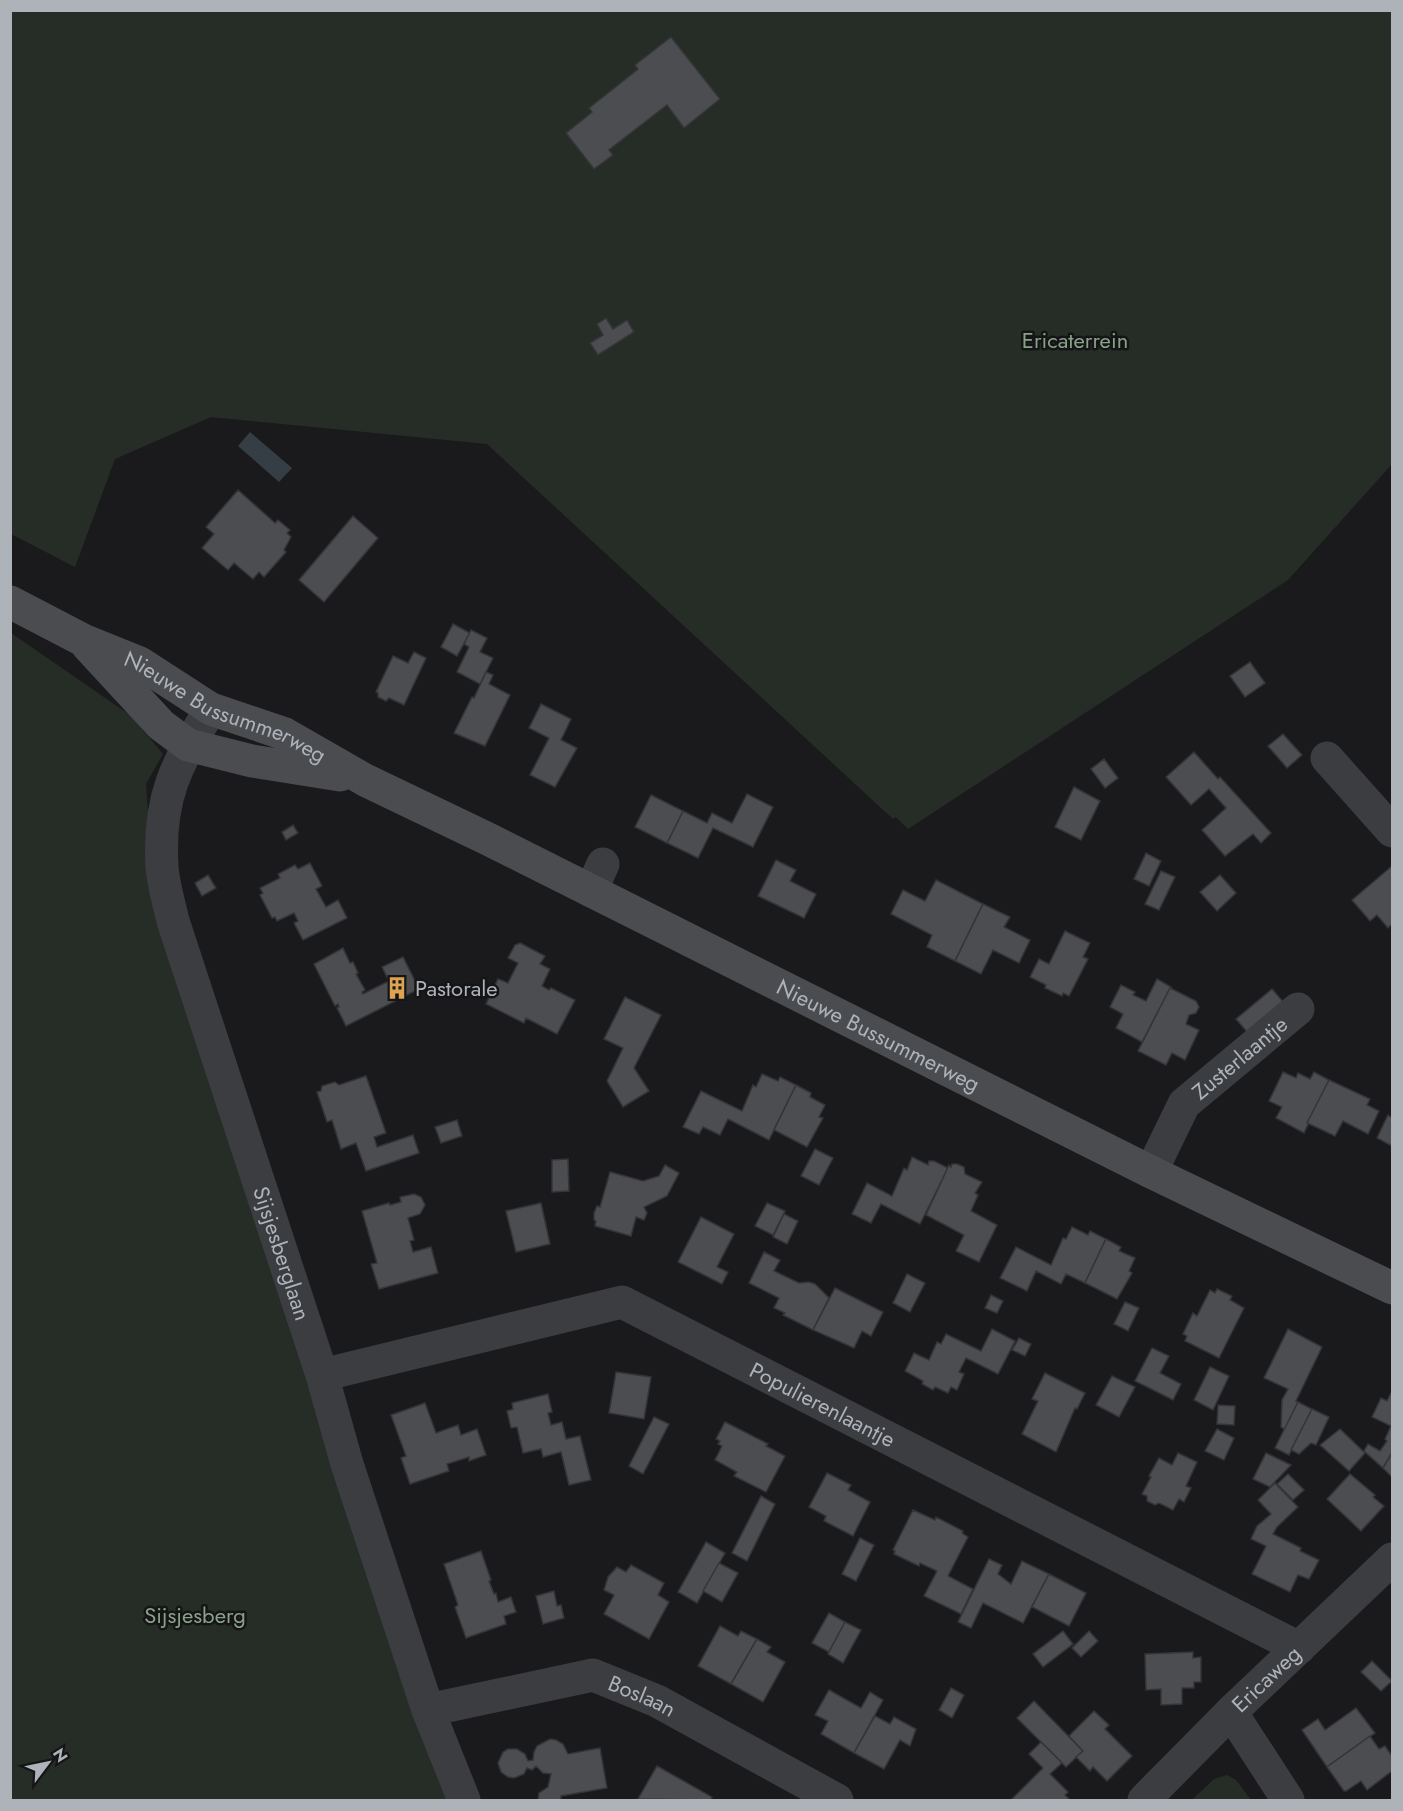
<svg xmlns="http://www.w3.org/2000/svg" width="1403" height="1811" viewBox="0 0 1403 1811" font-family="Jost,sans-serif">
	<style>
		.green { fill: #262d27 }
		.water { fill: #353e44 }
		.building { fill: #4c4d51; stroke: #343538; stroke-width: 1.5 }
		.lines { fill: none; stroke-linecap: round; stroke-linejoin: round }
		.minor { stroke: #3b3d40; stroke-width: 33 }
		.secondary { stroke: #4a4c50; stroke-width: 33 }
		.labels { text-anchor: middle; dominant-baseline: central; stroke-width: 5; stroke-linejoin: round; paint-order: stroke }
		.park-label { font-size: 22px; fill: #88a288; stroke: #151517 }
		.street-label { font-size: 22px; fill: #aeb3ba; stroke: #151517 }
		.poi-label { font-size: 22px; fill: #aeb3ba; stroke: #151517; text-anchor: start }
	</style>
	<rect width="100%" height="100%" fill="#1a1a1c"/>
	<!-- green -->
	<g class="green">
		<polygon points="10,11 1392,11 1392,464 1288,580 908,829 896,817 893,819 487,444 211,417 115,459 75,567 11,534"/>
		<polygon points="11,633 130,715 163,754 146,784 153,884 460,1800 11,1800"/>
		<polygon points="1227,1775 1236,1780 1251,1800 1192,1800 1214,1779"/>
	</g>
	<!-- water -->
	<polygon class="water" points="250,432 292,468 279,482 238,446"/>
	<!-- building -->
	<g class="building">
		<polygon points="671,37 720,99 684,128 667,105 609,150 613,155 594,169 566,133 592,112 589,108 638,69 635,65"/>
		<polygon points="606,318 613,329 627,320 634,332 598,355 590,343 603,335 597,324"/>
		<polygon points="238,490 275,523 278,520 290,530 287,533 291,537 284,550 286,552 264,577 259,572 253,579 234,563 228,570 202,548 214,534 206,527"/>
		<polygon points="353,516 378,538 324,602 299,580"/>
		<polygon points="453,624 470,633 457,656 441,647"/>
		<polygon points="471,630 487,638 480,652 493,658 480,684 457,672 469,647 464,644"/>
		<polygon points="414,652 426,658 404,705 389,698 386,701 378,697 378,693 376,692 393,656 408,663"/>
		<polygon points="1250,662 1265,683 1245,697 1230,676"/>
		<polygon points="486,672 493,675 489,684 510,695 485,746 454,733 472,697 474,698"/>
		<polygon points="541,704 571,719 561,740 577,748 555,787 530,775 549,738 529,728"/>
		<polygon points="1283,734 1302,755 1287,768 1268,746"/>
		<polygon points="1194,752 1218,779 1220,777 1271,833 1261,843 1253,834 1225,856 1202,830 1226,808 1209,789 1191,805 1166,777"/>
		<polygon points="1104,759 1118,778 1105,788 1091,769"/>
		<polygon points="1074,787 1100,801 1081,840 1055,827"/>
		<polygon points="747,794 773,807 753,847 713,828 698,858 667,843 683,811 707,823 712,813 732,823"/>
		<polygon points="651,795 683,811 667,843 635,827"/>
		<polygon points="293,825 298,833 286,840 282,832"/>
		<polygon points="1146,853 1161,861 1149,886 1134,879"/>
		<polygon points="776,860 796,870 790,881 816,894 804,918 758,896"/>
		<polygon points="310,863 322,886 316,889 326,907 338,900 347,918 303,940 294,923 298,921 294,913 277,921 275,917 272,918 260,895 263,893 260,888 280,878 278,874 295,865 298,869"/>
		<polygon points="1392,866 1392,924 1388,928 1377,915 1370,921 1352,900"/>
		<polygon points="1161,871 1175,877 1159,910 1145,904"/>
		<polygon points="208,875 216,888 202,896 195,883"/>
		<polygon points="1220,875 1236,893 1217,911 1200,892"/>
		<polygon points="936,880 983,904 955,961 927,947 932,935 891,914 903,890 925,901"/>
		<polygon points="983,904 1010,917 1004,927 1030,940 1019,963 993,950 981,974 955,961"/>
		<polygon points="1065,931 1090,943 1083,957 1088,959 1069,996 1063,993 1062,996 1045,988 1046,985 1030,977 1039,959 1049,964"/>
		<polygon points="520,943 545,956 540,964 550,969 542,986 549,990 551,988 575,1000 557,1034 526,1018 524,1023 486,1004 498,979 508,983 518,963 508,958 515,945"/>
		<polygon points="343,948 350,963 353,962 358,973 356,974 365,990 362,992 363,994 389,981 382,967 403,957 419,989 346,1026 337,1008 339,1007 338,1004 335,1006 314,964"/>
		<polygon points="1157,979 1171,987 1142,1042 1116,1028 1123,1014 1110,1007 1121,985 1135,992 1133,995 1146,1001"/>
		<polygon points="1170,988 1196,1001 1199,1007 1196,1013 1189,1015 1186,1024 1199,1030 1185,1060 1172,1053 1166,1065 1138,1051"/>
		<polygon points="1272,989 1284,1003 1248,1033 1236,1019"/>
		<polygon points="625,997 661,1015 634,1068 649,1091 623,1107 607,1081 623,1048 604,1039"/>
		<polygon points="1283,1072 1296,1078 1298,1073 1310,1079 1314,1072 1329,1080 1304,1133 1276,1118 1282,1107 1269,1101"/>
		<polygon points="762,1074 778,1081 780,1077 796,1085 769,1140 728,1119 720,1135 703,1127 699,1134 683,1127 701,1091 742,1111 753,1085 756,1087"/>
		<polygon points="366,1076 386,1133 374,1137 377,1147 413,1135 419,1153 366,1171 356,1143 341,1149 332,1120 327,1122 317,1092 321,1091 322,1086 335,1082 339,1085"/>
		<polygon points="1329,1080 1370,1099 1367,1105 1379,1111 1368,1134 1343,1121 1335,1136 1307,1123"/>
		<polygon points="796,1085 811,1093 810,1097 825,1105 819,1117 823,1118 807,1147 774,1130"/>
		<polygon points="1388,1115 1392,1118 1392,1146 1377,1138"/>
		<polygon points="457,1120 462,1136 441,1143 435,1127"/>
		<polygon points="815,1149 833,1158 819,1185 801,1176"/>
		<polygon points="912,1157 928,1165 929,1161 934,1161 948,1168 920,1224 881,1204 871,1223 852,1214 867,1183 892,1196 904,1168 907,1170"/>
		<polygon points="568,1159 569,1191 552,1192 552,1160"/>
		<polygon points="952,1164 957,1164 964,1167 965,1174 982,1182 975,1193 978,1195 971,1211 997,1225 979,1262 956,1251 964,1235 926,1215 949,1165 951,1167"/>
		<polygon points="665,1165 679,1173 667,1196 644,1207 647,1213 644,1220 636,1217 631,1236 595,1226 596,1221 594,1220 594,1213 597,1206 600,1207 610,1172 643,1181 659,1176"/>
		<polygon points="414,1194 421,1197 425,1205 420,1214 408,1218 414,1240 410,1241 413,1252 431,1247 438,1273 379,1289 371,1264 377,1263 362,1211 389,1203 390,1205 401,1202 400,1197"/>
		<polygon points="541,1203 550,1244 516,1252 506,1211"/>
		<polygon points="767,1203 785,1211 773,1235 755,1226"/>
		<polygon points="784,1214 798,1221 787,1244 773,1237"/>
		<polygon points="701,1217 734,1234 717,1267 728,1272 722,1284 678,1262"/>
		<polygon points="1072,1227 1088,1235 1090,1231 1106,1239 1085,1283 1066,1274 1061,1284 1036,1271 1027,1291 1000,1278 1016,1247 1051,1265 1063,1238 1066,1239"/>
		<polygon points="1106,1239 1121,1247 1119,1251 1135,1258 1129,1271 1132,1273 1117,1299 1085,1283"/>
		<polygon points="764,1252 780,1260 774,1271 799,1283 809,1282 815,1284 829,1298 813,1330 783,1315 785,1313 774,1308 779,1298 749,1283"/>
		<polygon points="907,1274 925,1283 910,1312 893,1303"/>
		<polygon points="835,1288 883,1312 871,1336 862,1331 854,1348 813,1330"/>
		<polygon points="1217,1289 1232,1296 1230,1300 1244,1308 1219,1358 1185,1341 1187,1336 1183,1334 1193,1313 1197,1316 1210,1290 1215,1293"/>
		<polygon points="991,1295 1003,1301 997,1313 985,1308"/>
		<polygon points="1125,1302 1139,1308 1128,1331 1114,1324"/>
		<polygon points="992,1329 1015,1341 998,1374 966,1358 959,1372 964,1374 957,1390 951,1387 948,1393 935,1387 933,1390 922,1384 923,1381 905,1371 914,1353 929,1360 937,1342 941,1344 946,1334 981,1351"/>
		<polygon points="1288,1329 1322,1347 1296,1401 1298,1402 1285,1430 1281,1427 1282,1400 1288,1389 1264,1378"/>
		<polygon points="1019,1338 1031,1344 1025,1356 1012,1350"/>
		<polygon points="1152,1348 1169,1356 1160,1373 1181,1384 1173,1400 1135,1381"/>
		<polygon points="1210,1367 1229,1376 1213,1410 1194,1400"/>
		<polygon points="616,1372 651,1377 644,1419 609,1413"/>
		<polygon points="1045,1373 1085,1393 1077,1409 1075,1408 1056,1452 1022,1434 1038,1401 1032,1399"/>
		<polygon points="1112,1376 1135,1387 1119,1417 1096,1405"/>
		<polygon points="1392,1391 1392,1453 1383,1468 1364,1451 1368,1444 1380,1451 1387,1441 1385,1439 1391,1426 1372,1417 1381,1398 1387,1401"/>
		<polygon points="548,1394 552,1412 548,1413 551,1425 562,1422 566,1439 580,1436 591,1480 569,1485 561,1452 543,1457 541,1449 523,1453 517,1427 511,1428 507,1411 513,1409 512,1403"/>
		<polygon points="1298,1402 1312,1409 1289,1455 1275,1448"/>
		<polygon points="425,1403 436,1433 458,1425 461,1435 477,1429 486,1455 469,1461 469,1457 447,1464 449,1471 410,1484 401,1458 406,1456 391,1415"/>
		<polygon points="1218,1405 1235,1406 1234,1425 1217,1424"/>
		<polygon points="1312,1409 1329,1417 1316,1445 1311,1443 1299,1454 1291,1450"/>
		<polygon points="654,1417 669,1424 643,1474 629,1466"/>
		<polygon points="725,1422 768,1444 766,1446 785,1456 766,1492 734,1476 737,1472 715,1460 722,1446 718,1444 720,1441 716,1439"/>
		<polygon points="1217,1429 1234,1438 1224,1460 1205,1451"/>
		<polygon points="1340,1429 1365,1453 1349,1471 1320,1445"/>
		<polygon points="1178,1453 1197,1462 1186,1486 1191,1488 1184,1502 1179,1499 1173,1510 1159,1503 1155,1505 1147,1501 1147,1496 1142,1494 1151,1477 1149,1476 1159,1458 1172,1465"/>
		<polygon points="1266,1453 1291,1465 1270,1487 1253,1479"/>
		<polygon points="1392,1453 1392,1477 1383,1468"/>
		<polygon points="827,1473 851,1485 848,1490 870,1502 853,1536 824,1521 826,1516 809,1507"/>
		<polygon points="1288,1474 1304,1490 1293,1500 1277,1484"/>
		<polygon points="1350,1474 1375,1495 1373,1497 1384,1506 1361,1531 1327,1499"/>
		<polygon points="1275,1483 1298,1507 1277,1527 1273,1534 1301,1548 1300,1551 1319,1560 1309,1579 1298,1575 1290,1592 1252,1574 1266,1546 1251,1539 1257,1526 1271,1514 1258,1500"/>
		<polygon points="761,1496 775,1504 747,1561 732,1553"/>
		<polygon points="913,1510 935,1520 936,1517 963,1531 962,1533 968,1537 948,1576 973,1589 961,1614 924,1596 937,1571 920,1563 919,1566 894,1554 895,1551 893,1550"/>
		<polygon points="860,1538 874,1545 856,1581 842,1574"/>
		<polygon points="706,1542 725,1553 697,1603 678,1592"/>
		<polygon points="481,1551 491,1580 489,1581 494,1594 496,1593 498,1602 511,1597 516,1612 504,1616 506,1624 466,1638 455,1607 458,1605 444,1564"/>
		<polygon points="989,1559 1002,1565 998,1574 1011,1584 1022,1561 1049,1574 1023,1623 983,1603 971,1628 958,1622"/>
		<polygon points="719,1563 738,1573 722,1602 703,1591"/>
		<polygon points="631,1565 664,1583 658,1595 669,1602 649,1639 604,1614 614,1595 604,1590 608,1577 617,1567 626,1572"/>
		<polygon points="1049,1574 1086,1593 1069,1626 1032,1607"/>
		<polygon points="554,1591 557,1606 561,1605 564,1618 543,1624 536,1596"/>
		<polygon points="829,1613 845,1622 829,1652 812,1643"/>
		<polygon points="845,1622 861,1630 843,1663 828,1654"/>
		<polygon points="720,1626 738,1636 741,1631 757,1639 731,1684 698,1666"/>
		<polygon points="1063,1631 1073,1644 1043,1667 1033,1654"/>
		<polygon points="1089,1631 1098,1641 1081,1657 1072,1648"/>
		<polygon points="757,1639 771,1647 767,1652 785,1662 763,1702 731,1684"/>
		<polygon points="1193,1652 1193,1658 1201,1657 1201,1682 1194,1682 1194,1688 1182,1688 1182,1704 1161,1705 1161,1689 1146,1690 1145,1654"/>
		<polygon points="1372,1661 1392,1681 1381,1691 1361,1672"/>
		<polygon points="951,1688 964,1695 952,1718 939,1710"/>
		<polygon points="829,1690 861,1708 870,1692 883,1700 854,1753 821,1734 828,1721 815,1715"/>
		<polygon points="1034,1701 1083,1751 1066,1767 1017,1718"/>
		<polygon points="1356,1708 1375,1733 1327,1767 1302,1730 1318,1719 1325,1730"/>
		<polygon points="1094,1711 1109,1725 1105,1729 1132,1756 1107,1781 1093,1767 1090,1771 1076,1757 1083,1751 1069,1736"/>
		<polygon points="875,1716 890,1724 894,1717 916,1729 910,1746 900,1740 884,1769 854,1753"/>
		<polygon points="1370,1736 1379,1749 1385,1746 1392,1756 1392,1771 1367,1790 1361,1781 1346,1791 1344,1791 1327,1767"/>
		<polygon points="550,1739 556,1740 563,1744 568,1754 600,1748 607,1788 561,1796 561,1800 538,1800 539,1793 548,1787 551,1774 543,1773 536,1766 532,1770 527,1768 524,1774 514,1778 508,1777 501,1772 498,1763 503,1752 508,1749 517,1749 525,1754 528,1761 533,1760 534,1752 537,1746"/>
		<polygon points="1041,1742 1062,1763 1050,1774 1068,1792 1065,1795 1070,1800 1011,1800 1043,1768 1029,1754"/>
		<polygon points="657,1766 712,1797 711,1800 638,1799"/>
	</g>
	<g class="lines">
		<!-- minor -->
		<g class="minor">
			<path id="s1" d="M 211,709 C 176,764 158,798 162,866 C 163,884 169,903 173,921 L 322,1375 L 347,1464 L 428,1710 L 464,1800"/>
			<polyline points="1327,758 1392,831"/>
			<polyline points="591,891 603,864"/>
			<path id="s2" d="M 1151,1172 L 1184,1104 L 1298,1009"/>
			<path id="s3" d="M 322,1375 L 622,1302 L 1299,1648"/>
			<path id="s4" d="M 428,1710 L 593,1675 L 657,1701 L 837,1800"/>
			<polyline points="1231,1712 1288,1800"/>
			<path id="s5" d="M 1144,1800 L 1231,1712 L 1392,1559"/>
		</g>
		<!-- secondary -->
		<g class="secondary">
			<path id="s6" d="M 10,602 L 83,640 L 140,663 L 211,709 L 285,734 L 365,780 L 488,839 L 1151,1172 L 1392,1288"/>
			<polyline points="88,646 161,725 188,745 252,761 340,775"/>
		</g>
	</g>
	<!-- icons -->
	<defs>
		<g id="building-bare" transform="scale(1.8)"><path d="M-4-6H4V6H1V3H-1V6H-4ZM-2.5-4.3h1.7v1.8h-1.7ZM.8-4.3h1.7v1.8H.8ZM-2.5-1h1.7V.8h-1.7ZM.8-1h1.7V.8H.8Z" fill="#dea350" stroke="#151517" stroke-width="2.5" paint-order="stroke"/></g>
	</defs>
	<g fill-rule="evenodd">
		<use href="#building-bare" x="397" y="988"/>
	</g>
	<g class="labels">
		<!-- park labels -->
		<g class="park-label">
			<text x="1075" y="340">Ericaterrein</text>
			<text x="195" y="1615">Sijsjesberg</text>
		</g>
		<!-- street labels -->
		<g class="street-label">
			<text stroke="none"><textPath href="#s6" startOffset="240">Nieuwe Bussummerweg</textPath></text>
			<text stroke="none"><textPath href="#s6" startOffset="972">Nieuwe Bussummerweg</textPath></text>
			<text stroke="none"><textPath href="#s2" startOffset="148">Zusterlaantje</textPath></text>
			<text stroke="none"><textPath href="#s1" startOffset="574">Sijsjesberglaan</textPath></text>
			<text stroke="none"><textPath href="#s3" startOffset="534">Populierenlaantje</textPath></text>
			<text stroke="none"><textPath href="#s5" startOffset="172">Ericaweg</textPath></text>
			<text stroke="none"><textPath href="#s4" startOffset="222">Boslaan</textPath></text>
		</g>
		<!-- poi labels -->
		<g class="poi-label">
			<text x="415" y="988">Pastorale</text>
		</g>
	</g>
	<!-- border -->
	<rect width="1403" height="1811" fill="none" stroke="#aeb3ba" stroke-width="24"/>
	<!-- north arrow -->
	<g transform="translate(48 1763) rotate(58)" stroke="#151517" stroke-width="4.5" paint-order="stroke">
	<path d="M0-4.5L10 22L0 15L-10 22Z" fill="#aeb3ba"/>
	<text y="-9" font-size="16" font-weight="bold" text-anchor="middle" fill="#aeb3ba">N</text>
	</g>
</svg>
